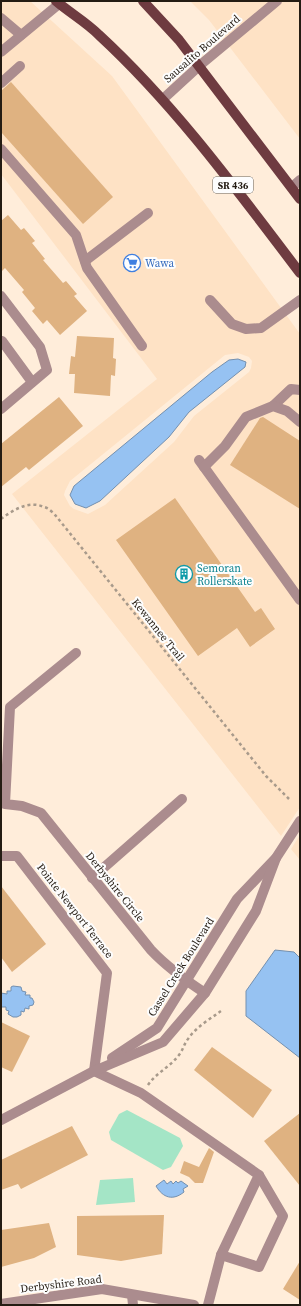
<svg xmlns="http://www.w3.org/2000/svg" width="301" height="1306" viewBox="0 0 301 1306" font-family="'Source Serif 4',serif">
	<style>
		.built { fill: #fee2c5; fill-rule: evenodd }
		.green { fill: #a4e5c6 }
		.water { fill: #96c2f2; stroke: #7490af }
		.building { fill: #dfb281 }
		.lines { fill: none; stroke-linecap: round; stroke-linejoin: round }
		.path { stroke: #a89a8b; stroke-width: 2.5; stroke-dasharray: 3 3; stroke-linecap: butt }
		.minor { stroke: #ab8c8e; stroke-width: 10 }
		.major { stroke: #6e3b40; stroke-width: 10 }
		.labels { text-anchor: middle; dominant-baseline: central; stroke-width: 4; stroke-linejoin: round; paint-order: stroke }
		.shield { fill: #fdfdfd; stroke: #656059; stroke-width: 1 }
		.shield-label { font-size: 10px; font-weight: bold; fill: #241c13 }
		.street-label { font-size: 11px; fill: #241c13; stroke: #fdfdfd }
		.shop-label { font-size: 11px; fill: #366cbe; stroke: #fdfdfd; text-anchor: start }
		.culture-label { font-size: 11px; fill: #0d838f; stroke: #fdfdfd; text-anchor: start }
	</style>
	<rect width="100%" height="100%" fill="#ffedda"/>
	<!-- built -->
	<g class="built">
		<path d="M 1,1 L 30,1 L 112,76 L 300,334 L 300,807 L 281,836 L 12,494 L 157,379 L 1,174 ZM 238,353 L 249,357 L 252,361 L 251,368 L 249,372 L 194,416 L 174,442 L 105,505 L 88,514 L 74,509 L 70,506 L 64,495 L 65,491 L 70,481 L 225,355 Z"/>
		<polygon points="190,1 300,1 300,139 209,20"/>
		<polygon points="300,835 300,860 291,849"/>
	</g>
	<!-- green -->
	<g class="green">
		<polygon points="127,1110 180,1138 183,1146 171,1167 163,1170 111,1140 109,1132 119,1114"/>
		<polygon points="133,1178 135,1202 96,1205 100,1180"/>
	</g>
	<!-- water -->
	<g class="water">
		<polygon points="238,359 246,362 245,367 189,412 169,437 100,501 86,508 75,504 70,495 74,486 212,372 229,360"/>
		<polygon points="275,950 294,952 300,958 300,1058 246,1016 246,991"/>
		<polygon points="13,986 21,987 22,991 26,992 25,995 30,995 30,998 32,998 34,1002 33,1005 29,1006 29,1009 25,1008 24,1012 21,1011 21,1015 17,1017 13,1017 8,1014 9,1011 6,1010 6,1007 1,1007 1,993 7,994 7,991 11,991 11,987"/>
		<path d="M 164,1180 L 167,1184 L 171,1181 L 173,1184 L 176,1181 L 178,1183 L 181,1181 L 188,1186 L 183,1189 L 184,1192 C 173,1201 163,1198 156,1186 Z"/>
	</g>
	<!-- building -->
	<g class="building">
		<polygon points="11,82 113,197 83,224 1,132 1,91"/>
		<polygon points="8,215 21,230 24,228 35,241 32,243 45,259 43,260 63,283 66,281 77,294 74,296 87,311 60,335 47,320 43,324 32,311 35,308 22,292 24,290 5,268 1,272 1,221"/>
		<polygon points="77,336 114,338 113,358 116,359 115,376 111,375 110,396 74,393 75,374 69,374 71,356 75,357"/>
		<polygon points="59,397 83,426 29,470 26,467 1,487 1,444"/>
		<polygon points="263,417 300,441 300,509 230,465 260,418"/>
		<polygon points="175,498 255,612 261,608 275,629 250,647 237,628 198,656 116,540"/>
		<polygon points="1,886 46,944 12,972 1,957"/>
		<polygon points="1,1022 30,1036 12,1072 1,1067"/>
		<polygon points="212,1047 272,1090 253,1118 194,1070"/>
		<polygon points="300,1113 300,1186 264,1141"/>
		<polygon points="72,1126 88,1155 21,1189 18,1184 1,1190 1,1160"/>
		<polygon points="209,1148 214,1152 203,1183 195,1183 189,1177 180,1173 184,1161 199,1167"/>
		<polygon points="164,1215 162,1254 121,1261 77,1255 77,1216"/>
		<polygon points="49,1223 56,1247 34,1258 1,1267 1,1230"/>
		<polygon points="300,1261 300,1300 283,1289"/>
	</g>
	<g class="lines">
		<!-- path -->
		<g class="path">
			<path d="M 1,519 C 13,510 29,500 44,507 C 49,508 53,513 56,516 L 266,776 L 289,799"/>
			<path d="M 148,1085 C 156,1073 170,1067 179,1055 C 183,1050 184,1044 188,1039 C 196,1027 210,1019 221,1011"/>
		</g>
		<!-- minor -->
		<g class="minor">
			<polyline points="1,18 21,35"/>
			<polyline points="1,52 59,4"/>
			<polyline points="1,83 20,66"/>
			<polyline points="163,99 199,66 277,1"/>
			<polyline points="1,149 76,235 87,268 142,346"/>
			<polyline points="292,187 300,180"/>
			<polyline points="85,261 148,213"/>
			<polyline points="1,296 40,347 47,370 1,409"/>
			<polyline points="210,300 232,324 246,329 261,328 300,300"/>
			<polyline points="2,341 32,382"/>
			<polyline points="273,406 291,389 300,390"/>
			<polyline points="199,460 300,600"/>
			<polyline points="204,467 225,446 246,417 273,406 287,411 300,422"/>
			<path d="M 76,653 L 10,707 L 5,804 L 22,806 L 41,813 L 151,950 C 167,967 185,980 205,993"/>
			<polyline points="1,856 17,856 107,973 94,1071"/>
			<polyline points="92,878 182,799"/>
			<polyline points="112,1058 157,1028 237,899 276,858 300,821"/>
			<polyline points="94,1071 141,1093 259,1175 221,1255 208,1305"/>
			<polyline points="1,1120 94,1071 163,1042 205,993 256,911 276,858"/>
			<polyline points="221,1255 259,1267 283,1216 259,1175"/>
			<polyline points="132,1295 133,1305"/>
			<polyline points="1,1304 102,1289 194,1305"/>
		</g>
		<!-- major -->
		<g class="major">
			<path d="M 56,1 C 70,13 86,22 99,35 C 175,105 237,190 300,273"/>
			<polyline points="143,1 179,40 300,199"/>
		</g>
	</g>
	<!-- icons -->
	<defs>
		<g id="supermarket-ring" transform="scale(0.9)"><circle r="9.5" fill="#fdfdfd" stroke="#3f7fe0" stroke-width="1.5"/><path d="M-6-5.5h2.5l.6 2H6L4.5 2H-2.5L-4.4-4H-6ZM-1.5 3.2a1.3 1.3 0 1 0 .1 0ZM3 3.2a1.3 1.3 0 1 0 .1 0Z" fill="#3f7fe0"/></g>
		<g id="building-ring" transform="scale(0.9)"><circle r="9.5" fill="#fdfdfd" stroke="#0f9aa8" stroke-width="1.5"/><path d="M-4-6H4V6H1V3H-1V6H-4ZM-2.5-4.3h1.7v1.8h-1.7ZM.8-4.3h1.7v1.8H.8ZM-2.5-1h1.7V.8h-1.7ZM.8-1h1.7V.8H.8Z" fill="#0f9aa8"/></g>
	</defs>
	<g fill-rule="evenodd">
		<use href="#supermarket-ring" x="132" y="263"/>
		<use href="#building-ring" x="184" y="574"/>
	</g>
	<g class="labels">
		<!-- shield labels -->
		<rect class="shield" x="213" y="177" width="40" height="16" rx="3"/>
		<g class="shield-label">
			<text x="233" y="185">SR 436</text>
		</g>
		<!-- street labels -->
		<g class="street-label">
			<text transform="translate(202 49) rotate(-41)">Sausalito Boulevard</text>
			<text transform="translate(158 630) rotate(51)">Kewannee Trail</text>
			<text transform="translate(115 887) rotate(51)">Derbyshire Circle</text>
			<text transform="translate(75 911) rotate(52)">Pointe Newport Terrace</text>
			<text transform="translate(181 967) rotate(-58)">Cassel Creek Boulevard</text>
			<text transform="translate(61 1284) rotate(-7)">Derbyshire Road</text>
		</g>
		<!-- shop labels -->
		<g class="shop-label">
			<text x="145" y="263">Wawa</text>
		</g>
		<!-- culture labels -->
		<g class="culture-label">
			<text x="197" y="568">Semoran<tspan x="197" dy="13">Rollerskate</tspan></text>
		</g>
	</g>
	<!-- border -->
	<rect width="301" height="1306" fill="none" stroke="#241c13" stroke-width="4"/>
</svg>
